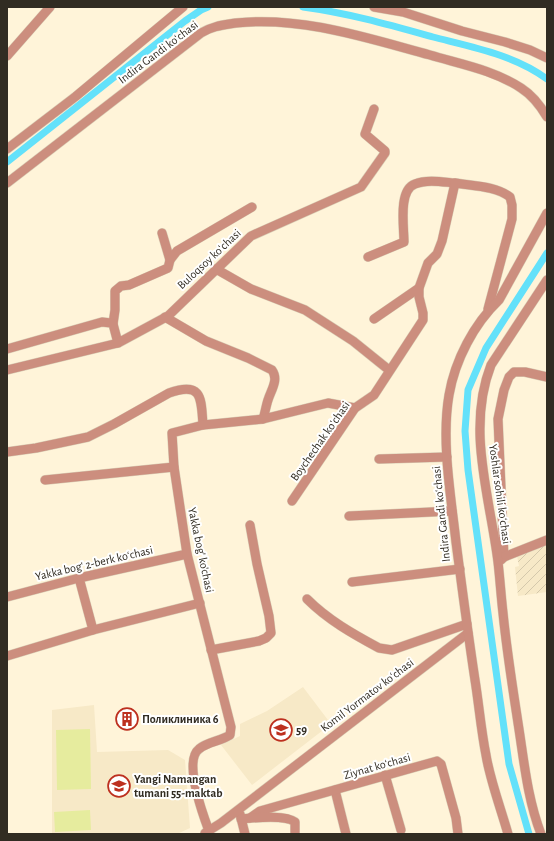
<svg xmlns="http://www.w3.org/2000/svg" width="554" height="841" viewBox="0 0 554 841" font-family="'Alegreya Sans',sans-serif">
	<style>
		.built { fill: #f7e9c7 }
		.industrial { fill: url(#industrial-furrows) }
		.pitch { fill: #e6ec9e }
		.lines { fill: none; stroke-linecap: round; stroke-linejoin: round }
		.canal { stroke: #63e1fa; stroke-width: 7 }
		.minor-casing { stroke: #dad0b8; stroke-width: 10 }
		.minor { stroke: #cc8e7e; stroke-width: 9 }
		.labels { text-anchor: middle; dominant-baseline: central; stroke-width: 4; stroke-linejoin: round; paint-order: stroke }
		.street-label { font-size: 12px; fill: #312c22; stroke: #fff }
		.poi-label { font-size: 12px; font-weight: bold; fill: #312c22; stroke: #fff; text-anchor: start }
	</style>
	<defs>
		<pattern id="industrial-furrows" width="10" height="10" patternUnits="userSpaceOnUse"><rect width="10" height="10" fill="#f7e9c7"/><path d="M-1 1l2-2M0 10L10 0M9 11l2-2" fill="none" stroke="#d4c8ab"/></pattern>
	</defs>
	<rect width="100%" height="100%" fill="#fff4d9"/>
	<!-- built -->
	<g class="built">
		<polygon points="303,687 331,724 252,785 221,745 240,736 240,724 267,711"/>
		<polygon points="94,705 97,752 168,750 185,760 190,828 177,834 52,834 52,710"/>
	</g>
	<!-- industrial -->
	<polygon class="industrial" points="547,543 547,592 518,596 515,567 519,566 517,556"/>
	<!-- pitch -->
	<g class="pitch">
		<polygon points="90,729 91,789 57,790 56,730"/>
		<polygon points="90,810 91,830 55,832 54,812"/>
	</g>
	<g class="lines">
		<!-- canal -->
		<g class="canal">
			<path d="M 303,7 C 348,13 390,25 433,37 C 472,47 515,55 547,79"/>
			<polyline points="7,162 185,21 201,10 208,7"/>
			<polyline points="529,834 509,764 468,470 465,431 468,390 486,348 547,253"/>
		</g>
		<!-- minor casing -->
		<g class="minor-casing">
			<g id="minor">
				<polyline points="374,7 403,12 462,31 505,42 530,50 547,58"/>
				<polyline points="7,56 50,7"/>
				<polyline points="7,149 75,97 183,7"/>
				<path d="M 7,183 L 201,33 C 212,26 224,25 236,23 C 302,16 367,38 430,55 C 460,64 494,70 521,88 C 532,95 540,105 547,117"/>
				<polyline points="162,233 170,260"/>
				<path d="M 368,257 L 404,242 C 404,227 398,190 415,184 C 427,179 443,182 455,183"/>
				<polyline points="216,269 251,289 305,310 353,341 389,370"/>
				<path d="M 165,317 L 206,341 L 248,358 L 272,370 C 279,380 271,390 268,400 C 266,406 265,413 263,419"/>
				<polyline points="374,319 419,288"/>
				<polyline points="113,324 115,310 115,291 121,286 129,285 168,268 170,260 177,251 252,207"/>
				<polyline points="7,349 102,322 111,323 113,324 118,343"/>
				<polyline points="7,370 118,343 168,316 251,236 361,187 385,153 385,151 365,134 374,109"/>
				<path d="M 7,452 L 36,448 L 88,437 L 114,424 L 169,393 C 203,381 201,399 203,425"/>
				<polyline points="379,459 447,457"/>
				<polyline points="45,480 174,467"/>
				<path d="M 292,501 L 355,408 L 374,395 L 423,320 L 423,313 L 419,297 L 419,288 L 428,263 L 437,254 L 442,241 L 455,183 C 473,186 496,186 510,197 L 512,205 L 512,219 L 488,309"/>
				<polyline points="349,516 452,511"/>
				<polyline points="504,557 498,419 504,390 509,377 514,372 525,372 547,377"/>
				<polyline points="501,560 504,557 547,540"/>
				<polyline points="79,578 93,630"/>
				<polyline points="352,582 460,569"/>
				<polyline points="7,597 79,578 187,554"/>
				<path d="M 307,599 C 328,620 353,634 379,648 L 392,650 L 467,624"/>
				<polyline points="211,650 259,641 266,638 271,633 269,616 257,564 250,525"/>
				<polyline points="7,656 93,630 200,603"/>
				<polyline points="385,775 401,830"/>
				<polyline points="335,790 346,834"/>
				<polyline points="240,814 245,834"/>
				<polyline points="250,818 260,811 437,761 441,764 456,818 458,834"/>
				<path d="M 241,819 C 254,818 285,814 295,822 L 295,834"/>
				<path d="M 209,831 C 203,815 183,761 199,749 C 207,742 221,741 230,735 L 231,727 L 187,554 L 174,467 L 172,433 L 203,425 L 263,419 L 328,403 L 355,408"/>
				<polyline points="205,833 221,823 468,633"/>
				<path d="M 508,834 C 501,809 490,780 486,755 C 481,730 479,705 475,680 C 468,634 462,588 456,542 C 451,496 441,441 449,395 C 455,360 474,324 499,300 L 547,213"/>
				<path d="M 541,834 C 529,803 525,770 520,736 C 514,696 507,654 503,613 C 501,596 500,579 498,562 C 490,497 466,429 491,365 L 547,280"/>
			</g>
		</g>
		<!-- minor -->
		<use href="#minor" class="minor"/>
	</g>
	<!-- icons -->
	<defs>
		<g id="building-ring" transform="scale(1.15)"><circle r="9.5" fill="#fff" stroke="#bd301f" stroke-width="1.5"/><path d="M-4-6H4V6H1V3H-1V6H-4ZM-2.5-4.3h1.7v1.8h-1.7ZM.8-4.3h1.7v1.8H.8ZM-2.5-1h1.7V.8h-1.7ZM.8-1h1.7V.8H.8Z" fill="#bd301f"/></g>
		<g id="school-ring" transform="scale(1.15)"><circle r="9.5" fill="#fff" stroke="#bd301f" stroke-width="1.5"/><path d="M0-5L7-2L0 1L-7-2ZM-4 1L0 2.5L4 1V4Q0 6-4 4Z" fill="#bd301f"/></g>
	</defs>
	<g fill-rule="evenodd">
		<use href="#building-ring" x="127" y="719"/>
		<use href="#school-ring" x="281" y="730"/>
		<use href="#school-ring" x="119" y="786"/>
	</g>
	<g class="labels">
		<!-- street labels -->
		<g class="street-label">
			<text transform="translate(158 52) rotate(-37)">Indira Gandi koʻchasi</text>
			<text transform="translate(209 259) rotate(-43)">Buloqsoy koʻchasi</text>
			<text transform="translate(320 441) rotate(-55)">Boychechak koʻchasi</text>
			<text transform="translate(500 494) rotate(82)">Yoshlar sohili koʻchasi</text>
			<text transform="translate(441 514) rotate(-96)">Indira Gandi koʻchasi</text>
			<text transform="translate(201 550) rotate(78)">Yakka bog' ko'chasi</text>
			<text transform="translate(94 563) rotate(-13)">Yakka bogʻ 2-berk koʻchasi</text>
			<text transform="translate(367 695) rotate(-37)">Komil Yormatov koʻchasi</text>
			<text transform="translate(377 766) rotate(-16)">Ziynat koʻchasi</text>
		</g>
		<!-- poi labels -->
		<g class="poi-label">
			<text x="142" y="719">Поликлиника 6</text>
			<text x="296" y="730">59</text>
			<text x="134" y="779">Yangi Namangan<tspan x="134" dy="14">tumani 55-maktab</tspan></text>
		</g>
	</g>
	<!-- border -->
	<rect width="554" height="841" fill="none" stroke="#312c22" stroke-width="16"/>
</svg>
